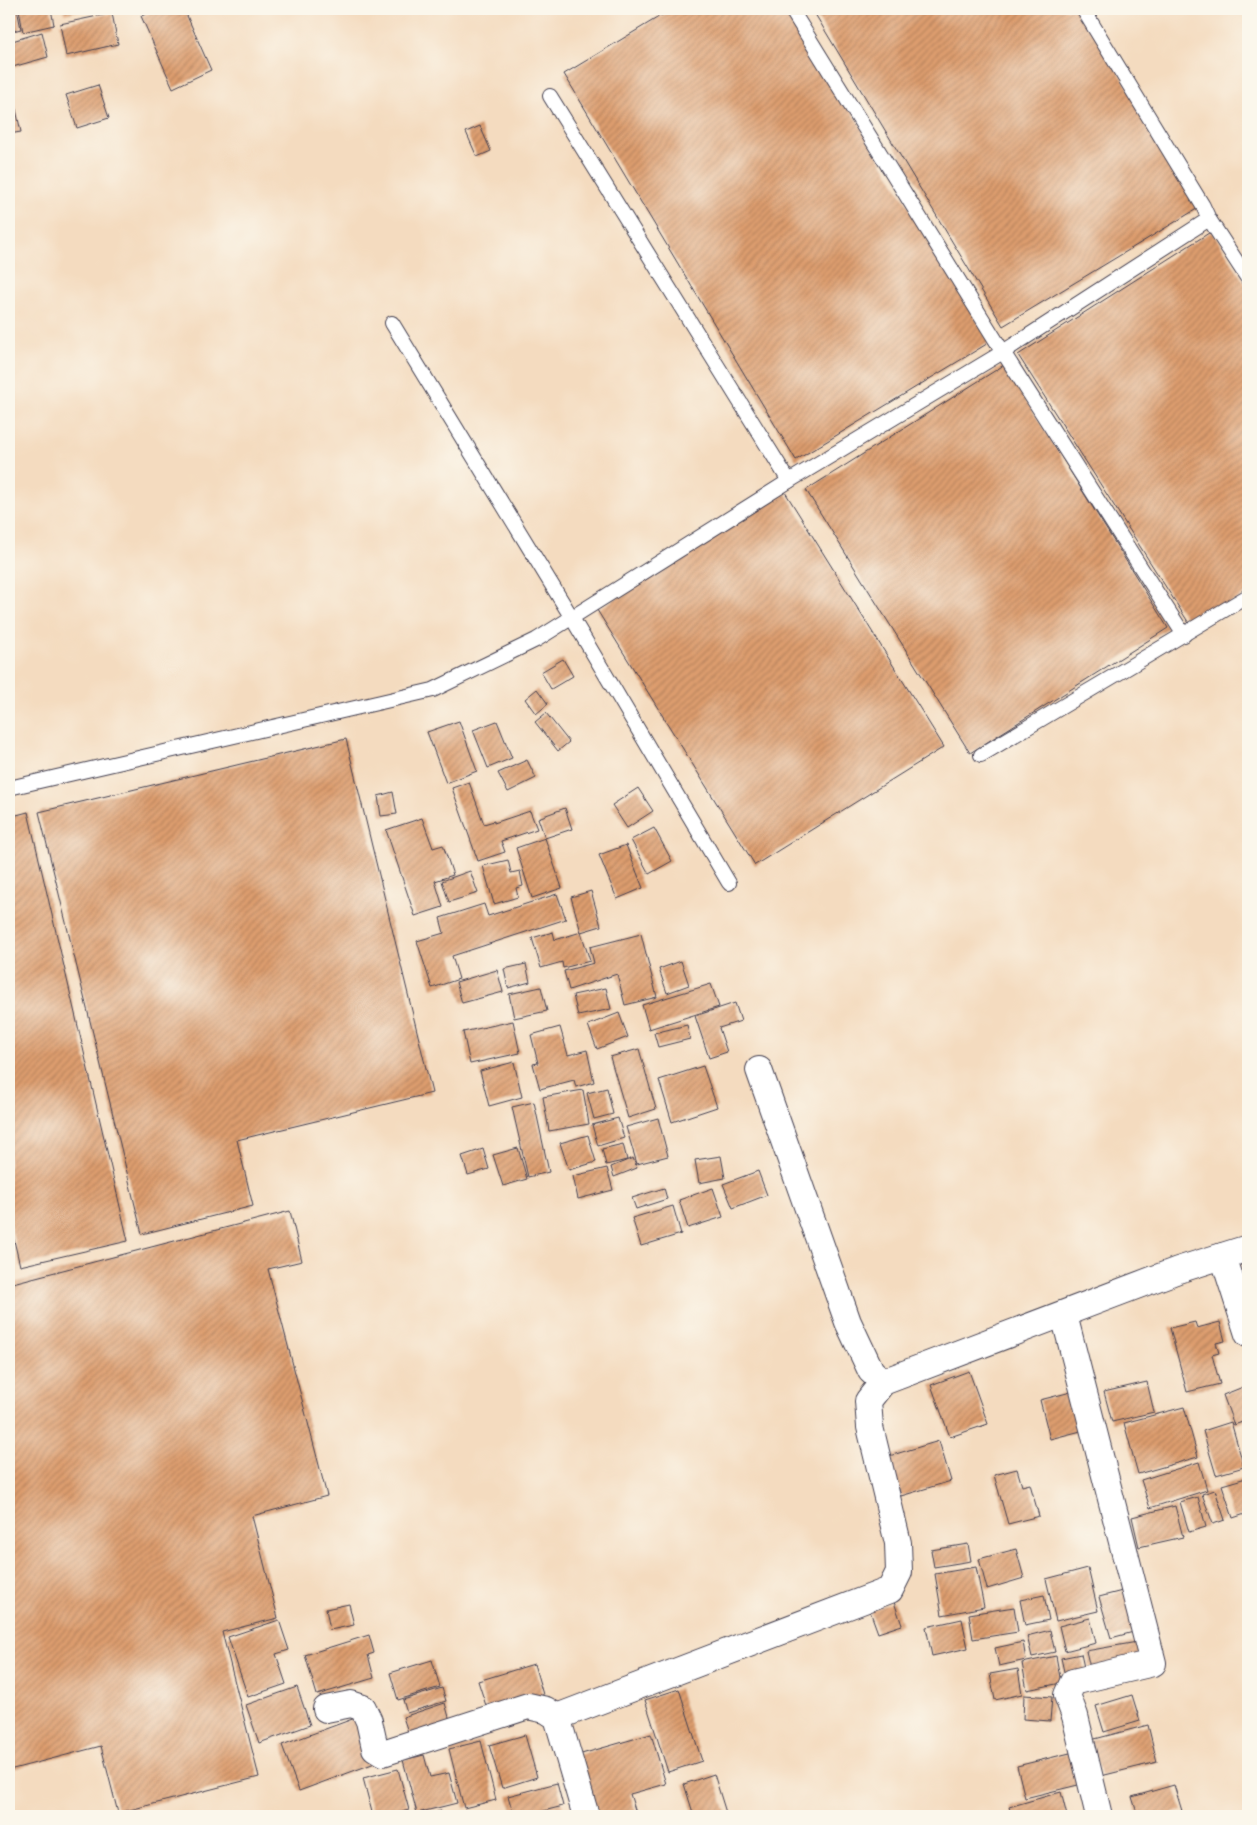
<svg xmlns="http://www.w3.org/2000/svg" width="1257" height="1825" viewBox="0 0 1257 1825" font-family="'IM FELL Double Pica',serif">
	<style>
		.building { fill: url(#building-hatch) }
		.lines { fill: none; stroke-linecap: round; stroke-linejoin: round }
		.service-casing { stroke: #423e4f; stroke-width: 16 }
		.minor-casing { stroke: #423e4f; stroke-width: 28 }
		.service { stroke: #fff; stroke-width: 14 }
		.minor { stroke: #fff; stroke-width: 26 }
	</style>
	<defs>
		<pattern id="building-hatch" width="6" height="6" patternUnits="userSpaceOnUse" patternTransform="scale(1.25)"><rect width="6" height="6" fill="#dd9d6e"/><path d="M-1 1l2-2M0 6l6-6M5 7l2-2" fill="none" stroke="#b3805c"/></pattern>
	</defs>
	<rect width="100%" height="100%" fill="#fbf7ec"/>
	<filter id="ink" filterUnits="userSpaceOnUse"><feTurbulence type="fractalNoise" baseFrequency=".02" numOctaves="2"/><feDisplacementMap in="SourceGraphic" scale="10" xChannelSelector="R" yChannelSelector="G"/><feConvolveMatrix kernelMatrix="1 2 1 2 8 2 1 2 1" color-interpolation-filters="sRGB"/></filter>
	<filter id="wash" filterUnits="userSpaceOnUse"><feTurbulence type="fractalNoise" baseFrequency=".0096" numOctaves="4" result="noise"/><feDisplacementMap in="SourceGraphic" scale="20" xChannelSelector="R" yChannelSelector="G"/><feGaussianBlur stdDeviation="1.12" result="paint"/><feColorMatrix in="noise" values="0 0 0 0 0 0 0 0 0 0 0 0 0 0 0 0 0 1.4 0 .05"/><feComposite in="paint" operator="in"/></filter>
	<g filter="url(#wash)">
		<rect width="100%" height="100%" fill="#f4dbbf"/>
		<g id="blocks">
			<!-- building -->
			<g class="building">
				<polygon points="9,9 17,9 21,29 9,32"/>
				<polygon points="19,9 51,9 54,25 23,32"/>
				<polygon points="64,9 84,9 65,14"/>
				<polygon points="158,9 184,9 211,70 173,88 141,16"/>
				<polygon points="672,9 790,9 990,342 796,460 564,74"/>
				<polygon points="812,9 1081,9 1200,207 1003,326"/>
				<polygon points="112,13 118,44 66,56 60,24"/>
				<polygon points="42,32 48,57 9,68 9,42"/>
				<polygon points="98,85 109,118 77,128 66,95"/>
				<polygon points="15,105 21,132 9,134 9,106"/>
				<polygon points="480,126 491,151 477,157 466,132"/>
				<polygon points="1212,231 1248,288 1248,592 1192,628 1018,355"/>
				<polygon points="1004,365 1168,628 970,753 806,490"/>
				<polygon points="785,492 944,747 755,865 597,610"/>
				<polygon points="563,659 573,676 551,689 541,672"/>
				<polygon points="537,689 548,704 536,714 525,699"/>
				<polygon points="546,713 569,742 558,751 535,722"/>
				<polygon points="459,721 477,771 446,783 427,732"/>
				<polygon points="497,721 512,758 488,768 473,730"/>
				<polygon points="346,739 432,1093 237,1140 253,1206 142,1234 39,812"/>
				<polygon points="527,760 536,778 508,792 498,773"/>
				<polygon points="469,782 484,824 494,821 494,823 530,811 537,829 501,841 505,852 478,861 452,788"/>
				<polygon points="638,788 653,811 627,828 612,805"/>
				<polygon points="393,792 397,814 381,816 378,796"/>
				<polygon points="565,808 572,829 545,838 538,818"/>
				<polygon points="28,812 128,1241 20,1266 9,1219 9,817"/>
				<polygon points="422,818 433,848 443,845 453,875 435,881 443,907 415,916 386,830"/>
				<polygon points="654,828 672,861 649,874 631,840"/>
				<polygon points="545,838 562,888 532,898 516,848"/>
				<polygon points="626,845 643,888 617,899 599,855"/>
				<polygon points="508,860 511,873 520,871 523,886 516,888 518,897 494,904 483,866"/>
				<polygon points="470,871 478,893 449,902 442,881"/>
				<polygon points="591,891 601,926 581,932 571,897"/>
				<polygon points="557,894 566,919 452,956 459,979 432,988 417,941 444,933 440,918 484,904 488,916"/>
				<polygon points="553,932 555,940 581,932 590,961 563,968 562,962 541,968 532,938"/>
				<polygon points="641,934 657,997 625,1005 617,974 569,990 564,971 594,963 590,947"/>
				<polygon points="681,961 689,985 667,993 659,969"/>
				<polygon points="526,964 530,982 508,988 504,969"/>
				<polygon points="497,970 503,992 462,1003 456,982"/>
				<polygon points="711,984 719,1007 649,1029 642,1005"/>
				<polygon points="541,987 547,1011 514,1018 509,994"/>
				<polygon points="606,988 611,1009 578,1016 573,995"/>
				<polygon points="735,1003 741,1021 719,1028 727,1052 709,1058 695,1016"/>
				<polygon points="619,1013 628,1037 597,1049 588,1025"/>
				<polygon points="513,1021 520,1053 470,1064 463,1032"/>
				<polygon points="687,1025 690,1039 658,1047 654,1033"/>
				<polygon points="560,1027 568,1055 587,1050 594,1082 576,1087 574,1080 540,1089 533,1064 538,1063 531,1035"/>
				<polygon points="639,1049 656,1109 628,1118 610,1057"/>
				<polygon points="514,1062 522,1097 489,1106 480,1071"/>
				<polygon points="703,1066 717,1107 672,1122 659,1080"/>
				<polygon points="607,1088 613,1114 594,1119 587,1093"/>
				<polygon points="583,1090 589,1124 549,1131 543,1097"/>
				<polygon points="534,1102 549,1172 528,1177 512,1107"/>
				<polygon points="618,1118 624,1138 598,1146 592,1125"/>
				<polygon points="658,1118 668,1156 637,1164 626,1127"/>
				<polygon points="588,1135 596,1162 569,1170 560,1143"/>
				<polygon points="623,1144 627,1160 606,1165 602,1149"/>
				<polygon points="518,1148 527,1179 503,1186 493,1155"/>
				<polygon points="483,1149 489,1169 468,1175 462,1156"/>
				<polygon points="721,1156 725,1178 699,1183 695,1160"/>
				<polygon points="633,1158 637,1168 614,1177 611,1167"/>
				<polygon points="607,1168 613,1190 578,1199 573,1176"/>
				<polygon points="758,1171 767,1195 733,1208 723,1184"/>
				<polygon points="664,1188 667,1199 636,1209 632,1198"/>
				<polygon points="713,1188 723,1217 688,1228 679,1200"/>
				<polygon points="673,1206 681,1234 641,1246 632,1218"/>
				<polygon points="290,1211 302,1261 268,1269 327,1496 252,1516 278,1618 222,1632 259,1777 118,1813 101,1746 9,1770 9,1284"/>
				<polygon points="1248,1279 1248,1305 1241,1281"/>
				<polygon points="1195,1322 1197,1328 1220,1322 1225,1341 1216,1343 1219,1353 1212,1355 1220,1384 1187,1392 1170,1328"/>
				<polygon points="969,1371 988,1424 950,1437 931,1385"/>
				<polygon points="1147,1382 1154,1412 1112,1422 1104,1392"/>
				<polygon points="1248,1385 1248,1420 1234,1425 1223,1395"/>
				<polygon points="1071,1392 1081,1431 1050,1439 1040,1400"/>
				<polygon points="1184,1407 1198,1457 1138,1474 1124,1423"/>
				<polygon points="1231,1422 1244,1467 1216,1475 1203,1431"/>
				<polygon points="939,1441 951,1481 901,1496 889,1456"/>
				<polygon points="1199,1462 1207,1490 1150,1508 1141,1480"/>
				<polygon points="1017,1469 1022,1486 1030,1484 1039,1516 1008,1524 994,1475"/>
				<polygon points="1246,1478 1248,1486 1248,1513 1233,1518 1222,1485"/>
				<polygon points="1215,1490 1225,1520 1213,1524 1202,1494"/>
				<polygon points="1198,1497 1206,1527 1189,1532 1180,1502"/>
				<polygon points="1175,1506 1183,1537 1139,1547 1132,1517"/>
				<polygon points="968,1544 971,1561 934,1567 931,1550"/>
				<polygon points="1016,1549 1024,1578 987,1589 979,1559"/>
				<polygon points="976,1567 984,1607 942,1615 935,1574"/>
				<polygon points="1088,1568 1098,1611 1056,1621 1046,1579"/>
				<polygon points="1130,1589 1141,1630 1111,1638 1099,1597"/>
				<polygon points="1044,1595 1049,1620 1025,1625 1020,1600"/>
				<polygon points="894,1602 902,1625 878,1633 870,1611"/>
				<polygon points="349,1604 354,1625 330,1630 326,1609"/>
				<polygon points="1014,1607 1018,1632 973,1639 969,1614"/>
				<polygon points="1090,1618 1096,1643 1065,1651 1059,1626"/>
				<polygon points="962,1619 968,1648 932,1656 926,1627"/>
				<polygon points="279,1620 289,1650 276,1654 286,1684 248,1697 228,1637"/>
				<polygon points="1050,1630 1055,1652 1032,1657 1027,1636"/>
				<polygon points="369,1635 374,1653 368,1655 374,1678 317,1695 305,1655"/>
				<polygon points="1143,1641 1147,1662 1091,1672 1086,1651"/>
				<polygon points="1023,1642 1026,1660 999,1666 995,1648"/>
				<polygon points="1081,1654 1085,1672 1065,1676 1061,1658"/>
				<polygon points="1056,1656 1061,1683 1027,1690 1022,1663"/>
				<polygon points="432,1660 440,1687 398,1700 390,1673"/>
				<polygon points="534,1664 544,1698 489,1715 478,1681"/>
				<polygon points="1018,1669 1022,1694 995,1700 990,1674"/>
				<polygon points="297,1687 310,1725 259,1743 246,1705"/>
				<polygon points="442,1688 446,1701 407,1713 403,1700"/>
				<polygon points="679,1689 702,1761 668,1772 645,1700"/>
				<polygon points="1024,1695 1052,1697 1050,1721 1023,1719"/>
				<polygon points="1132,1695 1140,1721 1104,1732 1096,1706"/>
				<polygon points="445,1703 452,1728 411,1741 403,1717"/>
				<polygon points="358,1717 375,1763 299,1791 282,1745"/>
				<polygon points="1148,1725 1157,1762 1101,1776 1091,1740"/>
				<polygon points="651,1734 666,1784 630,1794 637,1816 588,1816 571,1757"/>
				<polygon points="525,1735 537,1777 502,1788 489,1745"/>
				<polygon points="481,1741 496,1800 464,1808 449,1749"/>
				<polygon points="1074,1752 1082,1784 1025,1798 1017,1766"/>
				<polygon points="424,1755 430,1777 449,1773 457,1803 417,1813 403,1760"/>
				<polygon points="398,1769 409,1810 386,1816 373,1816 363,1778"/>
				<polygon points="714,1774 727,1816 694,1816 684,1784"/>
				<polygon points="557,1783 563,1806 532,1814 532,1816 514,1816 508,1796"/>
				<polygon points="1174,1785 1182,1811 1162,1816 1138,1816 1132,1797"/>
				<polygon points="1061,1792 1067,1816 1012,1816 1009,1807"/>
				<polygon points="441,1811 442,1816 422,1816"/>
			</g>
		</g>
	</g>
	<g filter="url(#ink)">
		<use href="#blocks" fill-opacity="0" stroke="#423e4f" stroke-width="1"/>
		<g class="lines">
			<!-- service casing -->
			<g class="service-casing">
				<g id="service">
					<polyline points="791,9 1003,352 1184,635"/>
					<polyline points="1083,9 1203,206 1209,219 1248,279"/>
					<polyline points="550,96 789,481"/>
					<polyline points="392,323 572,618 729,883"/>
					<polyline points="981,755 1248,596"/>
					<polyline points="9,788 433,690 536,640 789,481 1003,352 1209,219"/>
				</g>
			</g>
			<!-- minor casing -->
			<g class="minor-casing">
				<g id="minor">
					<polyline points="759,1070 848,1322 871,1371 883,1382"/>
					<polyline points="1223,1256 1248,1334"/>
					<polyline points="1064,1315 1153,1663 1073,1682 1067,1695 1075,1716 1099,1816"/>
					<polyline points="326,1709 351,1704 363,1708 369,1721 375,1748 383,1753 528,1706 546,1710 557,1717 586,1816"/>
					<polyline points="557,1717 890,1590 899,1572 898,1543 870,1427 868,1401 883,1382 1178,1270 1248,1248"/>
				</g>
			</g>
			<!-- service -->
			<use href="#service" class="service"/>
			<!-- minor -->
			<use href="#minor" class="minor"/>
		</g>
	</g>
	<!-- margin -->
	<rect width="1257" height="1825" fill="none" stroke="#fbf7ec" stroke-width="30"/>
</svg>
